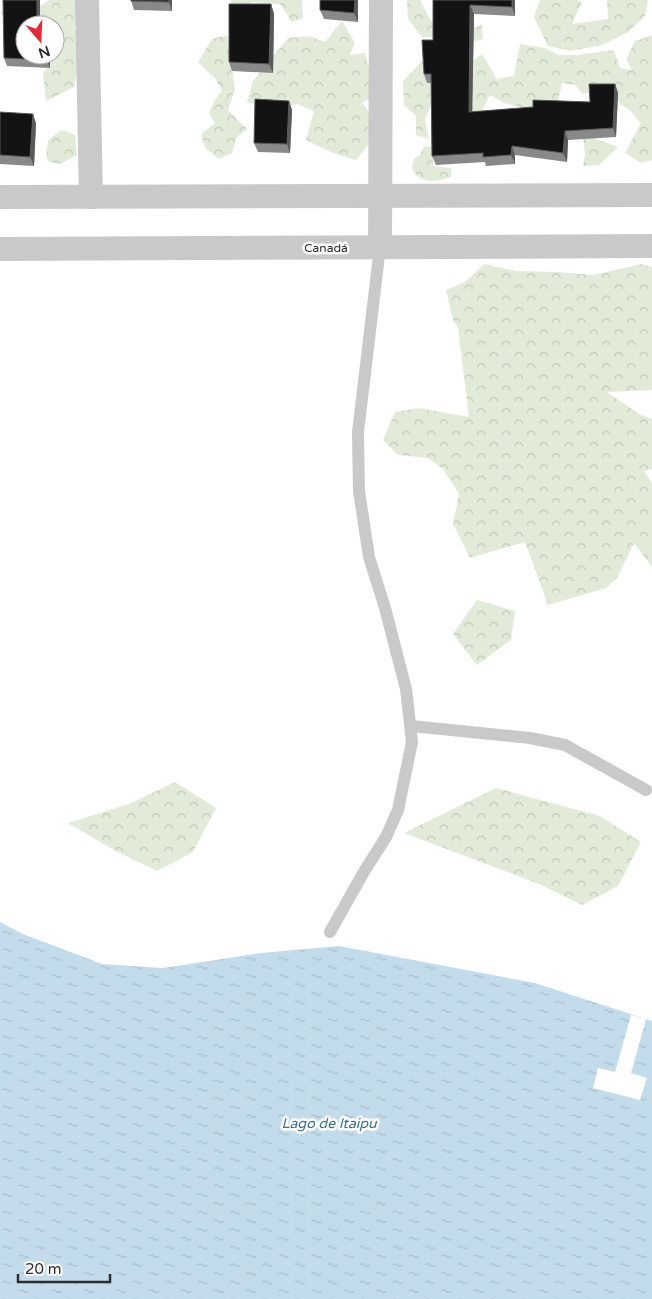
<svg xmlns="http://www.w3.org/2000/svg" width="652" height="1299" viewBox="0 0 652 1299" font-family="'Varela Round',sans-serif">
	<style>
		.forest { fill: url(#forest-crowns) }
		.water { fill: url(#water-ripples) }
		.pier { fill: #fff }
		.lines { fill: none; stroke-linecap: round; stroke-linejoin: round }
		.lane { stroke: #c9c9c9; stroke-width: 12 }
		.street { stroke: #c9c9c9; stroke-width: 24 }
		.wall { fill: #898989 }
		.shaded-wall { fill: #5a5a5a }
		.building { fill: #131313; stroke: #5a5a5a }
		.labels { text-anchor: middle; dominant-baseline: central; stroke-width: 5; stroke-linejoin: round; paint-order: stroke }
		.street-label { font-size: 12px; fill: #2c2c2c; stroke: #fff }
		.water-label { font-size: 14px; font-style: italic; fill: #396e8e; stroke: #fff }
	</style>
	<defs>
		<pattern id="forest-crowns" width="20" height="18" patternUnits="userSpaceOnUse" patternTransform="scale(1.25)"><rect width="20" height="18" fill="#e2ead8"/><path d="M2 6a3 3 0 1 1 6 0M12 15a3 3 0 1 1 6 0" fill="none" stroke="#c2c9ba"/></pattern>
		<pattern id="water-ripples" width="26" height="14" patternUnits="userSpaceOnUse" patternTransform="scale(1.25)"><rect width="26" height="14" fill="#c3dceb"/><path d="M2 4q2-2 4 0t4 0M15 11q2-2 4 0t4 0" fill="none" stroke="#a8bdca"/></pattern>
	</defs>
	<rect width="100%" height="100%" fill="#fff"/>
	<!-- forest -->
	<g class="forest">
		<polygon points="17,0 37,8 49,0 74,0 77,2 81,21 74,27 83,43 74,87 46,101 43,73 62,48 55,25 18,24 0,13"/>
		<polygon points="231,0 302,0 303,18 292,22 280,4 252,2 232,13"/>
		<polygon points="407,0 422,0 421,2 431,21 449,18 473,28 482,25 483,39 460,44 439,37 422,37 408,19"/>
		<polygon points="540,0 576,0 582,2 572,24 608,19 607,0 648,0 645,16 628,32 602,45 570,51 548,46 534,17"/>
		<polygon points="342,21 355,43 350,55 365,53 370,71 380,93 362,103 372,117 368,145 356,160 333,153 306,140 314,111 297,104 273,109 247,102 253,81 288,38 309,36 325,42"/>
		<polygon points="227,35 235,89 228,110 247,129 236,138 232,153 219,159 205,148 201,134 215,123 209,113 213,103 222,90 215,78 198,62 212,39"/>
		<polygon points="652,35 652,160 641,163 625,153 641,123 630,110 620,104 607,88 583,94 575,85 562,83 558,101 529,109 504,103 490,95 480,114 468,111 436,91 425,120 429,139 416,135 416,116 404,105 403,81 424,59 471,62 482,54 497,79 514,76 520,44 545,48 558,55 577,55 614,50 620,68 632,70 626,59 635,41"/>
		<polygon points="62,130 75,135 77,155 60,164 49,162 46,157 48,140"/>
		<polygon points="583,137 594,138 618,147 599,165 583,166 585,154"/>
		<path d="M 424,146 L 433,147 L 433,166 L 451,168 L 451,177 C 436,182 421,185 412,169 L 414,159 L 420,155 Z"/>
		<polygon points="484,264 516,271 558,272 593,275 642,264 652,267 652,390 607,392 639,414 652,419 652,469 644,471 652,483 652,567 634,543 617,578 606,588 548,605 525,542 470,558 453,524 459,494 443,469 428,458 398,455 383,440 395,412 419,408 469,417 458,328 453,320 446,290 465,282"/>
		<polygon points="477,600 515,611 511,640 477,665 453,634"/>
		<polygon points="175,782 216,808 193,852 157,871 114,850 68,823 129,804"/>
		<polygon points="496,788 600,816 641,842 618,886 582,905 539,884 404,833"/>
	</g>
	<!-- water -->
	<polygon class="water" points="0,922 23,934 102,964 163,968 261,953 339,946 535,983 652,1021 652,1299 0,1299"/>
	<!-- pier -->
	<polygon class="pier" points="631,1015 646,1019 631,1073 647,1078 640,1100 593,1088 598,1068 615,1072"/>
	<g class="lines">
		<!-- lane -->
		<g class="lane">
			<polyline points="411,726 530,738 565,745 646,790"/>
			<polyline points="330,932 365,870 386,837 398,810 412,742 406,689 385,608 369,557 359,491 358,432 380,247"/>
		</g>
		<!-- street -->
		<g class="street">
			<polyline points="87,0 91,197"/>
			<polyline points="0,197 652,195"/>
			<polyline points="380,247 381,0"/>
			<polyline points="0,249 652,246"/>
		</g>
	</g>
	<!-- wall -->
	<g class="wall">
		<polygon points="131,0 172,0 172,11 134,10"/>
		<polygon points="320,0 358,0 358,22 324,19 320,10"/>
		<polygon points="433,0 515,0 515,16 474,14 472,112 590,102 615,84 618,93 616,137 568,140 567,162 515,155 515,164 486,166 485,162 436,165 432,156 431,83 427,83 424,74 433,40"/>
		<polygon points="271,4 274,14 273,73 232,71 229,62"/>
		<polygon points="25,55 50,55 50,68 7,66 4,58"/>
		<polygon points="289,101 292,110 290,153 258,152 254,143"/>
		<polygon points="0,112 36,123 34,166 0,164"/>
	</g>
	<!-- shaded-wall -->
	<g class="shaded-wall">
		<rect x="37" y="0" width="3" height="25"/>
		<polygon points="169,0 172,0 172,11 169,2"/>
		<polygon points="355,0 358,0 358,22 354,13"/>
		<polygon points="512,0 515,0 515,16 512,7"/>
		<polygon points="271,4 274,14 273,73 269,64"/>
		<polygon points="470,5 474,14 472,122 469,112"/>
		<polygon points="47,55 50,55 50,68 47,60"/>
		<polygon points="615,84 618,93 616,137 613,128"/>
		<polygon points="289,101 292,110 290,153 287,144"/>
		<polygon points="33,114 36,123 34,166 30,157"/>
		<polygon points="565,131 568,140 567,162 563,153"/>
		<polygon points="512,146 515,155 515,164 511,155"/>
	</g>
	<!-- building -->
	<g class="building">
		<polygon points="3,0 37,0 37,25 25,25 25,55 47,55 47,60 4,58"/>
		<polygon points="131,0 169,0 169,2 131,1"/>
		<polygon points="320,0 355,0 354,13 320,10"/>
		<polygon points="433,0 512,0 512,7 470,5 469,112 533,107 533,100 590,102 589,84 615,84 613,128 565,131 563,153 512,146 511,155 483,157 483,153 432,156 431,74 424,74 422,40 433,40"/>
		<polygon points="229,4 271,4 269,64 229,62"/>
		<polygon points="255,99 289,101 287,144 254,143"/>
		<polygon points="0,112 33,114 30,157 0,155"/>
	</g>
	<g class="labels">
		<!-- street labels -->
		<g class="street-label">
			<text x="326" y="248">Canadá</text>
		</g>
		<!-- water labels -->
		<g class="water-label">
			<text x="329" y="1123">Lago de Itaipu</text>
		</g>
	</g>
	<!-- north arrow -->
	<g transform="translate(40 40) rotate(161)"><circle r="24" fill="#ffffff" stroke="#ababab"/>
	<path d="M0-4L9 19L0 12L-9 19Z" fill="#e92737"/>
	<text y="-8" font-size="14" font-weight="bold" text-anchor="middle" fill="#2c2c2c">N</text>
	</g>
	<!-- scale -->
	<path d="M18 1274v8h92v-8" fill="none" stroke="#2c2c2c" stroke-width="2.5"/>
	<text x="25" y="1274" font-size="15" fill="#2c2c2c" stroke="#ffffff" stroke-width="4" paint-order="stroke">20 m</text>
</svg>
